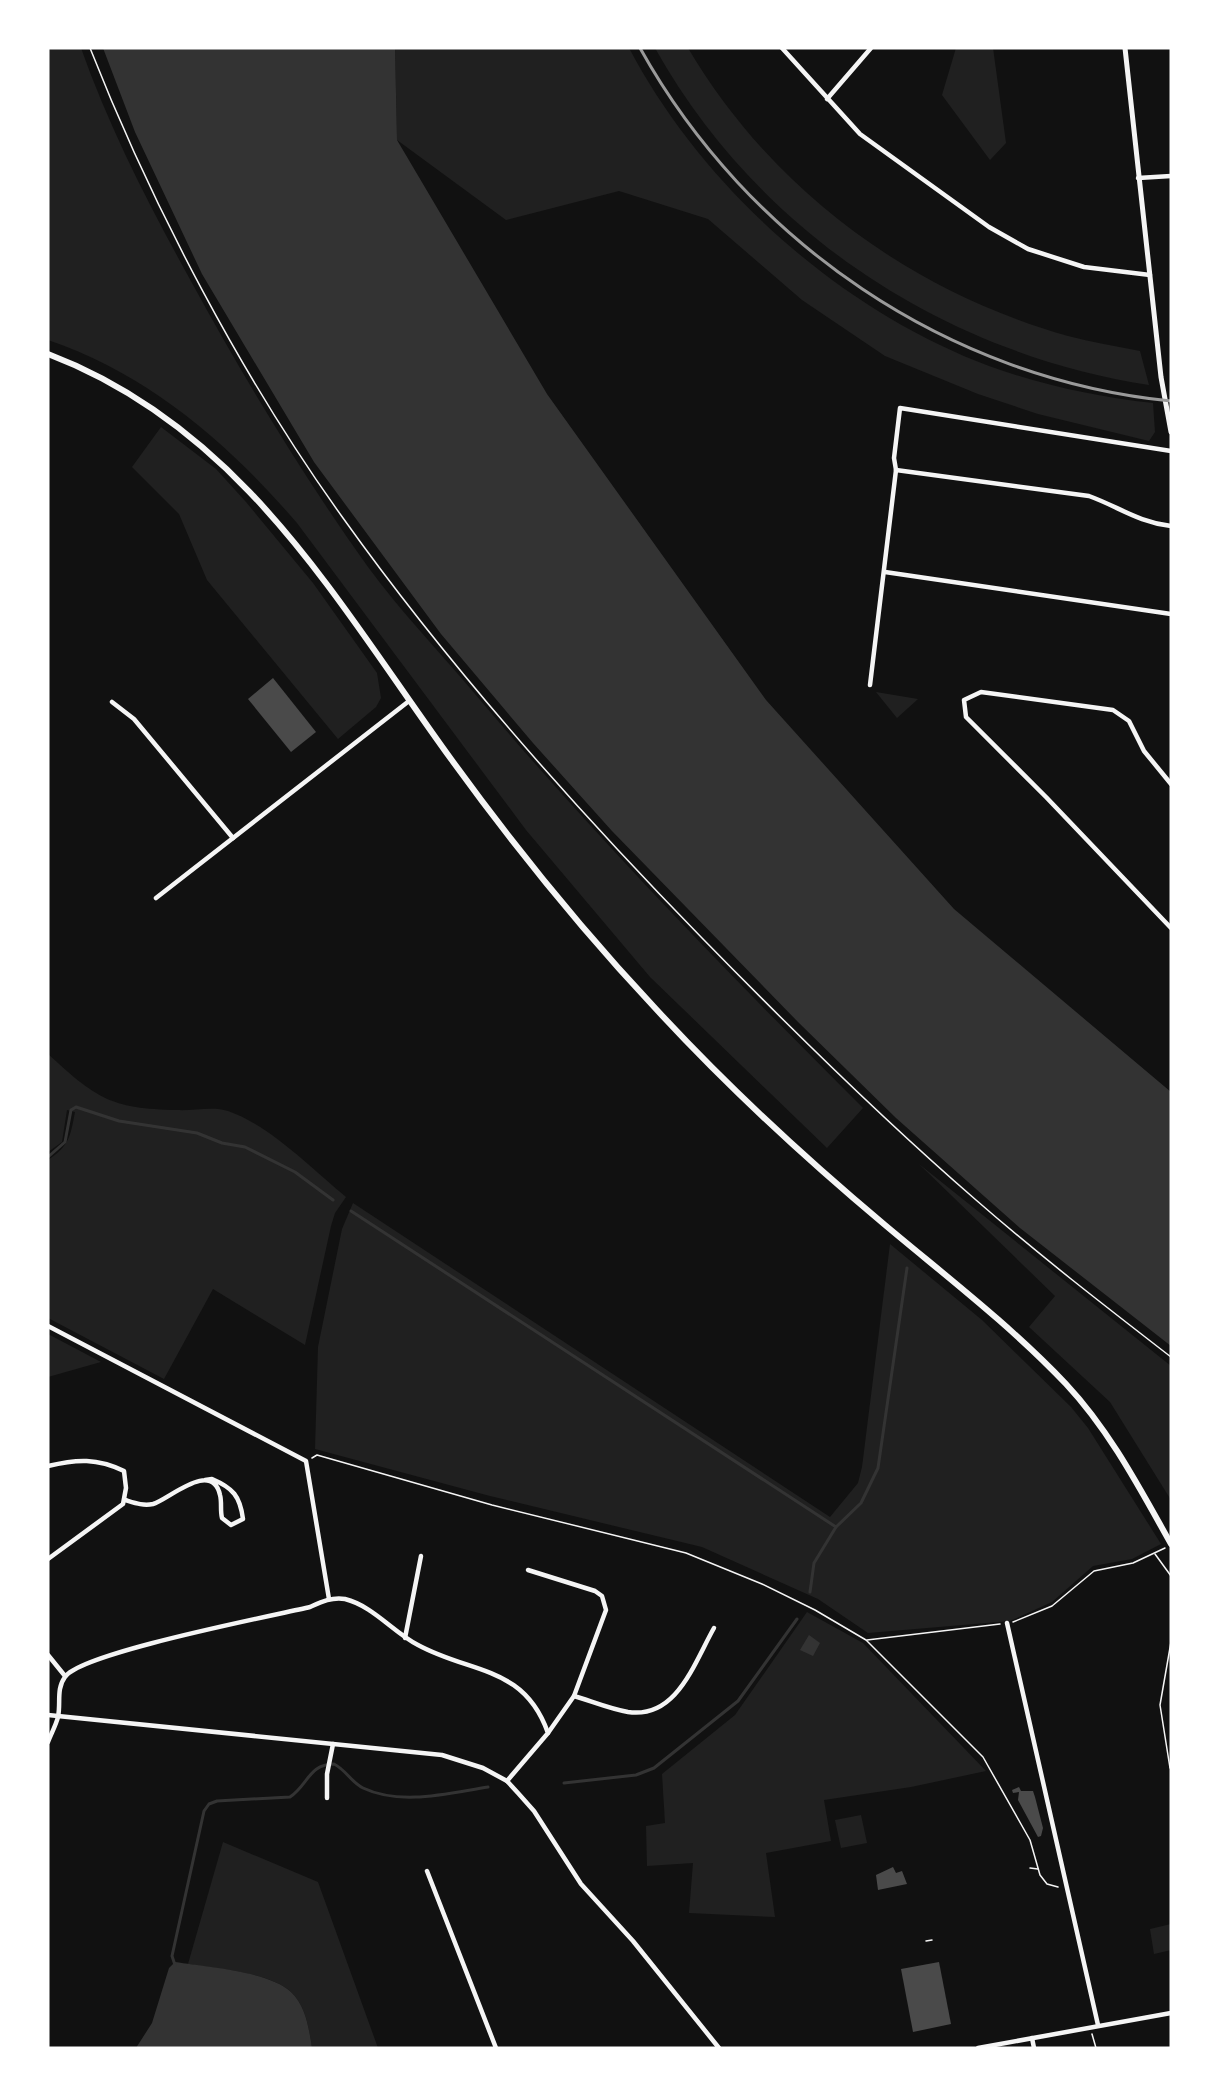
<svg xmlns="http://www.w3.org/2000/svg" width="1219" height="2096" viewBox="0 0 1219 2096" font-family="'DejaVu Sans',sans-serif">
	<style>
		.green { fill: #202020 }
		.water { fill: #333 }
		.lines { fill: none; stroke-linecap: round; stroke-linejoin: round }
		.stream { stroke: #333; stroke-width: 3 }
		.building { fill: #4a4a4a }
		.path { stroke: #f5f5f5; stroke-width: 1.5 }
		.minor { stroke: #f5f5f5; stroke-width: 4.5 }
		.tertiary { stroke: #f5f5f5; stroke-width: 5 }
		.secondary { stroke: #f5f5f5; stroke-width: 6 }
		.rail { stroke: #9a9a9a; stroke-width: 3 }
	</style>
	<rect width="100%" height="100%" fill="#111"/>
	<!-- green -->
	<g class="green">
		<path d="M 48,48 L 81,48 C 110,130 150,207 192,283 C 245,380 303,476 368,567 C 400,611 440,652 475,694 C 597,839 729,974 863,1108 L 827,1148 L 650,977 L 526,830 L 297,523 C 228,443 150,375 48,340 Z"/>
		<path d="M 395,48 L 629,48 C 703,188 840,310 989,366 C 1042,385 1097,397 1153,403 L 1155,432 L 1149,441 L 1038,414 L 978,394 L 885,356 L 802,300 L 708,219 L 619,191 L 506,220 L 397,140 Z"/>
		<path d="M 655,48 L 688,48 C 772,190 909,291 1068,336 C 1091,342 1116,346 1140,351 L 1149,385 C 943,353 757,231 655,48 Z"/>
		<polygon points="956,48 993,48 1006,143 990,160 942,95"/>
		<polygon points="161,427 216,469 246,502 313,583 377,673 381,698 376,707 338,739 207,580 179,514 132,467"/>
		<polygon points="876,692 918,699 897,718"/>
		<path d="M 48,1054 C 96,1098 111,1109 177,1110 C 194,1111 212,1106 228,1111 C 269,1125 312,1169 346,1197 L 335,1213 L 331,1226 L 305,1345 L 213,1289 L 164,1379 L 48,1318 L 48,1160 C 70,1145 70,1137 75,1112 L 67,1110 L 62,1142 L 48,1152 Z"/>
		<polygon points="919,1164 1171,1366 1171,1500 1110,1402 1029,1327 1055,1296"/>
		<polygon points="353,1203 830,1517 858,1483 862,1467 890,1244 982,1320 1071,1407 1088,1428 1161,1544 1132,1559 1093,1566 1052,1602 1010,1621 868,1633 818,1599 702,1547 490,1496 315,1449 318,1347 342,1229"/>
		<polygon points="48,1334 101,1362 48,1377"/>
		<polygon points="807,1612 863,1643 986,1771 911,1787 824,1800 831,1841 766,1853 775,1917 689,1913 693,1863 647,1866 646,1826 665,1823 662,1774 735,1715"/>
		<polygon points="861,1815 867,1843 841,1848 835,1820"/>
		<path d="M 223,1842 L 318,1882 L 378,2048 L 312,2048 C 309,2029 306,2006 291,1992 C 269,1972 217,1969 188,1964 Z"/>
		<polygon points="1171,1924 1171,1950 1154,1954 1150,1929"/>
	</g>
	<!-- water -->
	<g class="water">
		<polygon points="103,48 395,48 397,140 547,394 766,700 954,909 1171,1092 1171,1346 1020,1228 896,1118 798,1022 612,831 533,743 441,634 314,462 202,274 135,132"/>
		<polygon points="809,1635 820,1643 813,1656 800,1650"/>
		<path d="M 175,1962 C 206,1967 269,1971 291,1992 C 306,2006 309,2029 312,2048 L 136,2048 L 152,2023 L 169,1968 Z"/>
	</g>
	<g class="lines">
		<!-- stream -->
		<g class="stream">
			<polyline points="48,1157 65,1142 71,1110 76,1107 119,1121 197,1133 222,1143 245,1147 295,1172 333,1200"/>
			<polyline points="351,1211 836,1527"/>
			<polyline points="810,1592 814,1563 836,1527 861,1503 878,1468 907,1268"/>
			<polyline points="564,1783 636,1775 654,1768 738,1701 797,1619"/>
			<path d="M 175,1965 L 172,1956 L 204,1811 L 209,1804 L 217,1801 L 290,1797 C 308,1785 309,1764 334,1764 C 346,1770 351,1782 363,1788 C 401,1806 449,1793 488,1787"/>
		</g>
	</g>
	<!-- building -->
	<g class="building">
		<polygon points="273,678 316,732 291,752 248,699"/>
		<polygon points="1019,1787 1021,1791 1033,1791 1035,1797 1043,1828 1041,1836 1038,1837 1018,1800 1019,1792 1013,1793 1012,1790"/>
		<polygon points="893,1867 896,1873 902,1871 907,1884 878,1890 876,1875"/>
		<polygon points="939,1962 951,2024 913,2032 901,1969"/>
	</g>
	<g class="lines">
		<!-- path -->
		<g class="path">
			<path d="M 90,48 C 153,208 243,379 343,518 C 450,668 573,806 702,938 C 790,1028 880,1117 976,1200 C 1039,1255 1105,1306 1171,1357"/>
			<polyline points="312,1458 317,1455 492,1505 686,1553 762,1584 815,1610 866,1640 983,1757 1030,1840 1040,1875 1047,1884 1058,1887"/>
			<polyline points="1155,1554 1171,1576"/>
			<polyline points="1013,1622 1052,1606 1094,1571 1133,1563 1165,1548"/>
			<polyline points="867,1640 1000,1624"/>
			<polyline points="1170,1768 1160,1705 1171,1642"/>
			<polyline points="1030,1868 1038,1869"/>
			<polyline points="926,1941 932,1940"/>
			<polyline points="1092,2034 1096,2048"/>
		</g>
		<!-- minor -->
		<g class="minor">
			<polyline points="782,48 860,134 989,227 1028,249 1084,267 1150,275"/>
			<polyline points="827,99 871,48"/>
			<polyline points="1138,178 1171,176"/>
			<path d="M 896,470 L 1089,496 C 1119,507 1138,522 1171,526"/>
			<polyline points="885,572 1171,614"/>
			<polyline points="870,685 896,470 894,458 900,408 1171,451"/>
			<polyline points="112,702 134,719 233,838"/>
			<polyline points="1171,784 1144,751 1129,721 1113,710 981,692 964,700 966,717 1046,797 1171,928"/>
			<polyline points="156,898 409,701"/>
			<polyline points="48,1326 306,1461 329,1599"/>
			<path d="M 48,1466 C 77,1459 97,1458 124,1471 L 126,1488 L 123,1504 L 48,1559"/>
			<path d="M 125,1500 C 135,1503 143,1506 153,1504 C 168,1500 212,1459 220,1495 C 222,1502 220,1510 222,1518 L 231,1525 L 243,1519 C 240,1496 233,1488 212,1479 L 205,1480"/>
			<polyline points="528,1570 595,1591 602,1596 606,1610 574,1696 548,1733"/>
			<polyline points="1007,1623 1098,2025"/>
			<polyline points="405,1638 421,1556"/>
			<polyline points="48,1655 65,1676"/>
			<path d="M 574,1696 C 591,1701 610,1709 628,1712 C 677,1719 694,1663 714,1628"/>
			<polyline points="48,1715 442,1755 483,1768 507,1781 518,1793 534,1811 581,1884 633,1941 719,2048"/>
			<path d="M 48,1742 C 51,1734 56,1725 58,1717 C 61,1703 56,1689 65,1677 C 80,1653 272,1616 310,1607 C 321,1602 331,1597 345,1599 C 373,1606 393,1632 418,1645 C 471,1674 524,1665 548,1733 L 507,1781"/>
			<polyline points="327,1798 327,1774 333,1744"/>
			<polyline points="427,1871 496,2048"/>
			<polyline points="1032,2038 1034,2048"/>
			<polyline points="978,2048 1171,2013"/>
		</g>
		<!-- tertiary -->
		<polyline class="tertiary" points="1125,48 1161,377 1171,432"/>
		<!-- secondary -->
		<path class="secondary" d="M 48,354 C 242,428 335,599 451,759 C 514,846 582,930 656,1009 C 727,1086 805,1158 885,1225 C 947,1277 1011,1326 1066,1384 C 1110,1431 1140,1489 1171,1544"/>
		<!-- rail -->
		<path class="rail" d="M 640,48 C 748,242 948,379 1171,401"/>
	</g>
	<!-- border -->
	<rect width="1219" height="2096" fill="none" stroke="#ffffff" stroke-width="99"/>
</svg>
